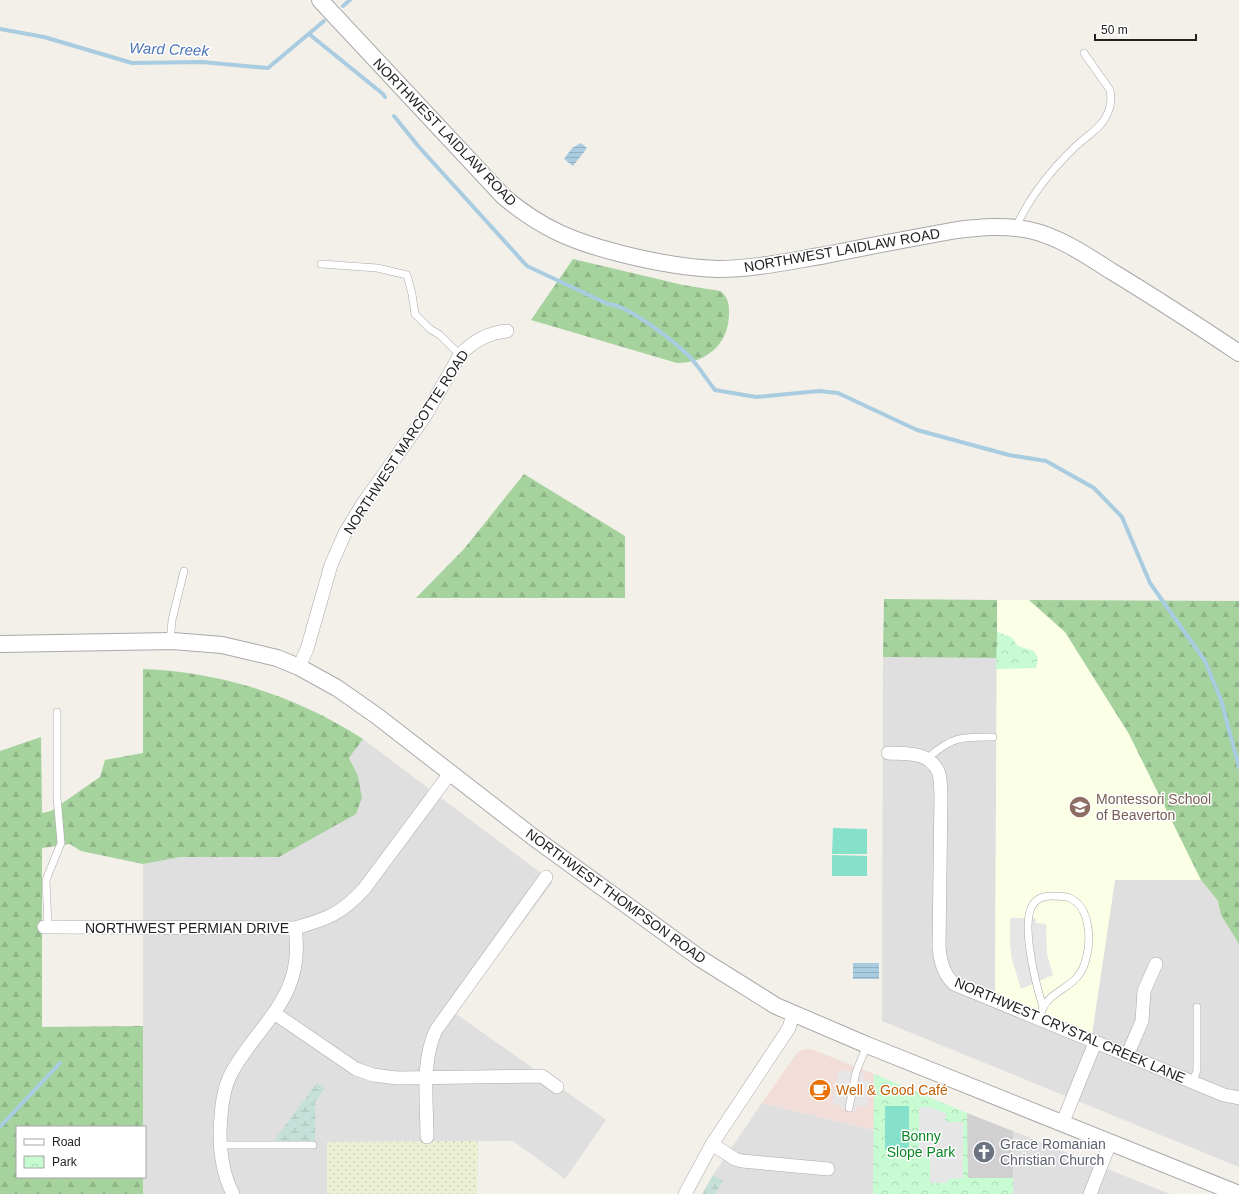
<svg xmlns="http://www.w3.org/2000/svg" width="1239" height="1194" viewBox="0 0 1239 1194" font-family="Helvetica,sans-serif">
	<style>
		.residential { fill: #e0dfdf; fill-rule: evenodd }
		.commercial { fill: #f2ddd8 }
		.education { fill: #fbffe5 }
		.religious { fill: #d0d0d0 }
		.farmland { fill: url(#farmland-dots) }
		.forest { fill: url(#forest-firs) }
		.wetland { fill: url(#wetland-marsh) }
		.park { fill: url(#park-crowns) }
		.pitch { fill: #86e1ca }
		.parking { fill: #e6e6e6 }
		.water { fill: url(#water-rules) }
		.lines { fill: none; stroke-linecap: round; stroke-linejoin: round }
		.stream { stroke: #a9cce0; stroke-width: 4 }
		.service-casing { stroke: #a9a9a9; stroke-width: 8 }
		.minor-casing { stroke: #a9a9a9; stroke-width: 14 }
		.tertiary-casing { stroke: #a9a9a9; stroke-width: 18 }
		.service { stroke: #fff; stroke-width: 7 }
		.minor { stroke: #fff; stroke-width: 13 }
		.tertiary { stroke: #fff; stroke-width: 16 }
		.labels { text-anchor: middle; dominant-baseline: central; stroke-width: 3; stroke-linejoin: round; paint-order: stroke }
		.street-label { font-size: 14px; fill: #222; stroke: #fff }
		.education-label { font-size: 14px; fill: #785e54; stroke: #fff; text-anchor: start }
		.food-label { font-size: 14px; fill: #c56008; stroke: #fff; text-anchor: start }
		.park-label { font-size: 14px; fill: #0a8625; stroke: #fff }
		.worship-label { font-size: 14px; fill: #5b616d; stroke: #fff; text-anchor: start }
		.water-label { font-size: 15px; font-style: italic; fill: #4b72b5; stroke: #fff }
	</style>
	<defs>
		<pattern id="farmland-dots" width="8" height="8" patternUnits="userSpaceOnUse"><rect width="8" height="8" fill="#ebf0d4"/><path d="M2 2h.1M6 6h.1" fill="none" stroke="#c9ceb6" stroke-width="1.8" stroke-linecap="round"/></pattern>
		<pattern id="forest-firs" width="22" height="20" patternUnits="userSpaceOnUse"><rect width="22" height="20" fill="#a5d29d"/><path d="M5 1l3.5 6h-7zM16 11l3.5 6h-7z" fill="#8eb487"/></pattern>
		<pattern id="wetland-marsh" width="20" height="14" patternUnits="userSpaceOnUse"><rect width="20" height="14" fill="#c5e0d8"/><path d="M1 5h8M5 5V1M11 12h8M15 12V8" fill="none" stroke="#a9c0b9"/></pattern>
		<pattern id="park-crowns" width="20" height="18" patternUnits="userSpaceOnUse"><rect width="20" height="18" fill="#c7fbd2"/><path d="M2 6a3 3 0 1 1 6 0M12 15a3 3 0 1 1 6 0" fill="none" stroke="#abd7b4"/></pattern>
		<pattern id="water-rules" width="6" height="5" patternUnits="userSpaceOnUse"><rect width="6" height="5" fill="#a9cce0"/><path d="M0 2.5h6" fill="none" stroke="#91afc0"/></pattern>
	</defs>
	<rect width="100%" height="100%" fill="#f2f0e9"/>
	<!-- residential -->
	<g class="residential">
		<polygon points="883,657 997,658 995,994 1092,1033 1115,880 1201,880 1218,901 1221,915 1239,944 1239,1167 882,1021"/>
		<path d="M 363,739 L 553,882 L 455,1013 L 606,1120 L 565,1179 L 513,1141 L 328,1142 L 327,1194 L 143,1194 L 143,1177 L 145,1177 L 145,1127 L 143,1127 L 143,864 L 181,857 L 358,776 L 349,758 ZM 325,1090 L 315,1103 L 315,1142 L 273,1142 Z"/>
		<polygon points="762,1103 874,1130 874,1194 715,1194 722,1181 713,1175"/>
		<polygon points="1013,1131 1170,1194 1013,1194"/>
	</g>
	<!-- commercial -->
	<polygon class="commercial" points="805,1049 811,1049 874,1074 874,1130 762,1103 797,1053"/>
	<!-- education -->
	<polygon class="education" points="997,600 1029,600 1065,632 1129,734 1201,880 1115,880 1092,1034 995,994"/>
	<!-- religious -->
	<polygon class="religious" points="967,1113 1013,1131 1013,1178 967,1178"/>
	<!-- farmland -->
	<polygon class="farmland" points="478,1141 477,1194 327,1194 327,1142"/>
	<!-- forest -->
	<g class="forest">
		<path d="M 573,259 L 683,285 L 720,291 C 728,297 729,303 729,313 C 729,343 708,363 677,363 L 531,320 Z"/>
		<polygon points="524,474 625,536 625,598 416,598 464,549"/>
		<polygon points="884,599 997,600 997,658 883,657"/>
		<polygon points="1029,600 1239,601 1239,944 1221,915 1218,901 1201,880 1129,734 1065,632"/>
		<path d="M 143,669 C 221,672 297,696 363,739 L 349,758 L 358,776 L 362,798 L 356,814 L 279,857 L 181,857 L 143,864 L 81,851 L 70,844 L 42,848 L 42,1027 L 143,1026 L 143,1127 L 17,1127 L 17,1177 L 143,1177 L 143,1194 L 0,1194 L 0,751 L 41,737 L 42,813 L 51,811 L 100,777 L 105,760 L 143,753 Z"/>
	</g>
	<!-- wetland -->
	<g class="wetland">
		<polygon points="317,1083 325,1089 315,1103 315,1142 273,1142"/>
		<polygon points="713,1175 723,1181 715,1194 702,1194"/>
	</g>
	<!-- park -->
	<g class="park">
		<polygon points="997,632 1011,637 1018,646 1034,651 1038,658 1036,668 996,669"/>
		<polygon points="874,1074 967,1113 968,1178 1013,1178 1013,1194 873,1194"/>
	</g>
	<!-- pitch -->
	<g class="pitch">
		<polygon points="833,828 867,829 867,854 832,854"/>
		<polygon points="832,855 867,856 867,876 832,876"/>
		<rect x="885" y="1106" width="24" height="44"/>
	</g>
	<!-- parking -->
	<g class="parking">
		<polygon points="1010,918 1035,918 1036,923 1046,924 1047,954 1053,975 1021,989 1012,960 1010,944"/>
		<polygon points="839,1070 864,1073 863,1080 871,1081 867,1107 857,1106 856,1111 841,1109 841,1106 832,1103"/>
		<polygon points="919,1107 931,1107 947,1114 945,1119 947,1122 963,1122 963,1178 950,1179 946,1183 930,1183 930,1157 919,1157"/>
	</g>
	<!-- water -->
	<g class="water">
		<polygon points="581,143 587,148 573,166 564,159 572,148"/>
		<rect x="853" y="963" width="26" height="16"/>
	</g>
	<g class="lines">
		<!-- stream -->
		<g class="stream">
			<polyline points="343,6 350,0"/>
			<polyline points="0,29 44,37 132,63 202,62 268,68 324,21"/>
			<polyline points="309,34 383,94 385,97"/>
			<path d="M 394,116 L 419,147 L 527,266 L 608,304 C 626,304 672,340 686,353 C 697,363 706,379 715,390 L 756,397 L 819,391 L 838,393 L 917,430 L 1009,455 L 1046,461 L 1094,488 L 1122,517 L 1150,583 L 1205,661 L 1221,700 L 1239,767"/>
			<polyline points="0,1127 60,1063"/>
		</g>
		<!-- service casing -->
		<g class="service-casing">
			<g id="service">
				<path d="M 1016,227 C 1030,196 1050,171 1075,147 C 1085,137 1097,131 1104,120 C 1110,111 1112,100 1110,90 L 1084,53"/>
				<polyline points="321,264 377,268 407,275 412,294 415,314 430,329 440,335 460,355"/>
				<polyline points="170,641 172,620 184,571"/>
				<path d="M 928,758 C 952,736 962,737 993,737"/>
				<polyline points="48,927 46,880 61,843 57,797 57,712"/>
				<path d="M 1040,1020 C 1041,1016 1041,1011 1043,1008 C 1053,987 1079,989 1086,959 C 1091,941 1091,908 1070,898 C 1065,896 1058,896 1052,896 C 1045,896 1036,898 1032,906 C 1021,926 1036,985 1043,1007"/>
				<polyline points="1193,1082 1197,1070 1197,1007"/>
				<polyline points="849,1108 856,1072 867,1045"/>
				<polyline points="221,1145 313,1145"/>
			</g>
		</g>
		<!-- minor casing -->
		<g class="minor-casing">
			<g id="minor">
				<path d="M 299,667 L 307,649 L 331,565 L 345,533 L 362,505 L 425,416 L 460,355 C 473,341 488,333 507,331"/>
				<path d="M 888,753 C 907,754 928,751 938,771 C 941,777 940,786 941,793 L 939,948 C 941,963 943,973 954,984 L 1224,1095 L 1239,1098"/>
				<path d="M 44,927 L 295,928 C 327,919 341,914 364,889 L 451,772"/>
				<polyline points="274,1013 356,1069 373,1075 397,1078 542,1076 557,1087"/>
				<polyline points="1127,1056 1142,1021 1144,991 1156,964"/>
				<polyline points="1062,1124 1095,1043"/>
				<path d="M 427,1137 C 427,1102 421,1062 436,1030 L 546,877"/>
				<polyline points="712,1144 735,1159 742,1161 828,1169"/>
				<path d="M 233,1194 C 223,1175 220,1154 220,1132 C 221,1112 222,1089 233,1070 C 263,1019 305,996 295,928"/>
				<polyline points="685,1194 712,1144 789,1028 793,1014"/>
				<polyline points="1090,1194 1110,1143"/>
			</g>
		</g>
		<!-- tertiary casing -->
		<g class="tertiary-casing">
			<g id="tertiary">
				<path d="M 320,0 L 504,197 C 542,229 574,242 622,254 C 654,262 685,268 718,269 C 754,269 790,261 826,255 C 869,246 913,238 957,230 C 981,227 1005,225 1029,230 C 1058,236 1086,255 1111,271 C 1154,297 1197,325 1239,353"/>
				<polyline points="0,644 173,641 222,645 277,658 299,667 337,688 377,716 533,837 701,959 776,1006 867,1045 1239,1194"/>
			</g>
		</g>
		<!-- service -->
		<use href="#service" class="service"/>
		<!-- minor -->
		<use href="#minor" class="minor"/>
		<!-- tertiary -->
		<use href="#tertiary" class="tertiary"/>
	</g>
	<!-- icons -->
	<defs>
		<g id="school-disc" transform="scale(1.15)"><circle r="9.5" fill="#8d6e63" stroke="#fff"/><path d="M0-5L7-2L0 1L-7-2ZM-4 1L0 2.5L4 1V4Q0 6-4 4Z" fill="#fff"/></g>
		<g id="cafe-disc" transform="scale(1.15)"><circle r="9.5" fill="#e8710a" stroke="#fff"/><path d="M-5.5-4.5H6V0H3Q3 3.5 0 3.5H-2.5Q-5.5 3.5-5.5 0ZM3-3.2v2h1.7v-2ZM-6 4.5H4V6H-6Z" fill="#fff"/></g>
		<g id="church-disc" transform="scale(1.15)"><circle r="9.5" fill="#6b7280" stroke="#fff"/><path d="M-1.2-6h2.4v3.5h3.3v2.4h-3.3V6h-2.4V-.1h-3.3v-2.4h3.3Z" fill="#fff"/></g>
	</defs>
	<g fill-rule="evenodd">
		<use href="#school-disc" x="1080" y="807"/>
		<use href="#cafe-disc" x="820" y="1090"/>
		<use href="#church-disc" x="984" y="1152"/>
	</g>
	<g class="labels">
		<!-- street labels -->
		<g class="street-label">
			<text transform="translate(445 132) rotate(46)">NORTHWEST LAIDLAW ROAD</text>
			<text transform="translate(842 250) rotate(-10)">NORTHWEST LAIDLAW ROAD</text>
			<text transform="translate(406 442) rotate(-57)">NORTHWEST MARCOTTE ROAD</text>
			<text transform="translate(616 896) rotate(36)">NORTHWEST THOMPSON ROAD</text>
			<text x="187" y="928">NORTHWEST PERMIAN DRIVE</text>
			<text transform="translate(1070 1030) rotate(23)">NORTHWEST CRYSTAL CREEK LANE</text>
		</g>
		<!-- education labels -->
		<g class="education-label">
			<text x="1096" y="799">Montessori School<tspan x="1096" dy="16">of Beaverton</tspan></text>
		</g>
		<!-- food labels -->
		<g class="food-label">
			<text x="836" y="1090">Well &amp; Good Café</text>
		</g>
		<!-- park labels -->
		<g class="park-label">
			<text x="921" y="1136">Bonny<tspan x="921" dy="16">Slope Park</tspan></text>
		</g>
		<!-- worship labels -->
		<g class="worship-label">
			<text x="1000" y="1144">Grace Romanian<tspan x="1000" dy="16">Christian Church</tspan></text>
		</g>
		<!-- water labels -->
		<g class="water-label">
			<text transform="translate(169 49) rotate(2)">Ward Creek</text>
		</g>
	</g>
	<!-- legend -->
	<rect x="16" y="1126" width="130" height="52" fill="#ffffff" stroke="#a7a7a7"/>
	<rect x="24" y="1139" width="20" height="6" fill="#ffffff" stroke="#a7a7a7"/>
	<text x="52" y="1146" font-size="12" fill="#222222">Road</text>
	<rect x="24" y="1156" width="20" height="12" fill="url(#park-crowns)" stroke="#a7a7a7"/>
	<text x="52" y="1166" font-size="12" fill="#222222">Park</text>
	<!-- scale -->
	<path d="M1095 34v6h101v-6" fill="none" stroke="#222222" stroke-width="2"/>
	<text x="1101" y="34" font-size="12" fill="#222222" stroke="#ffffff" stroke-width="3" paint-order="stroke">50 m</text>
</svg>
